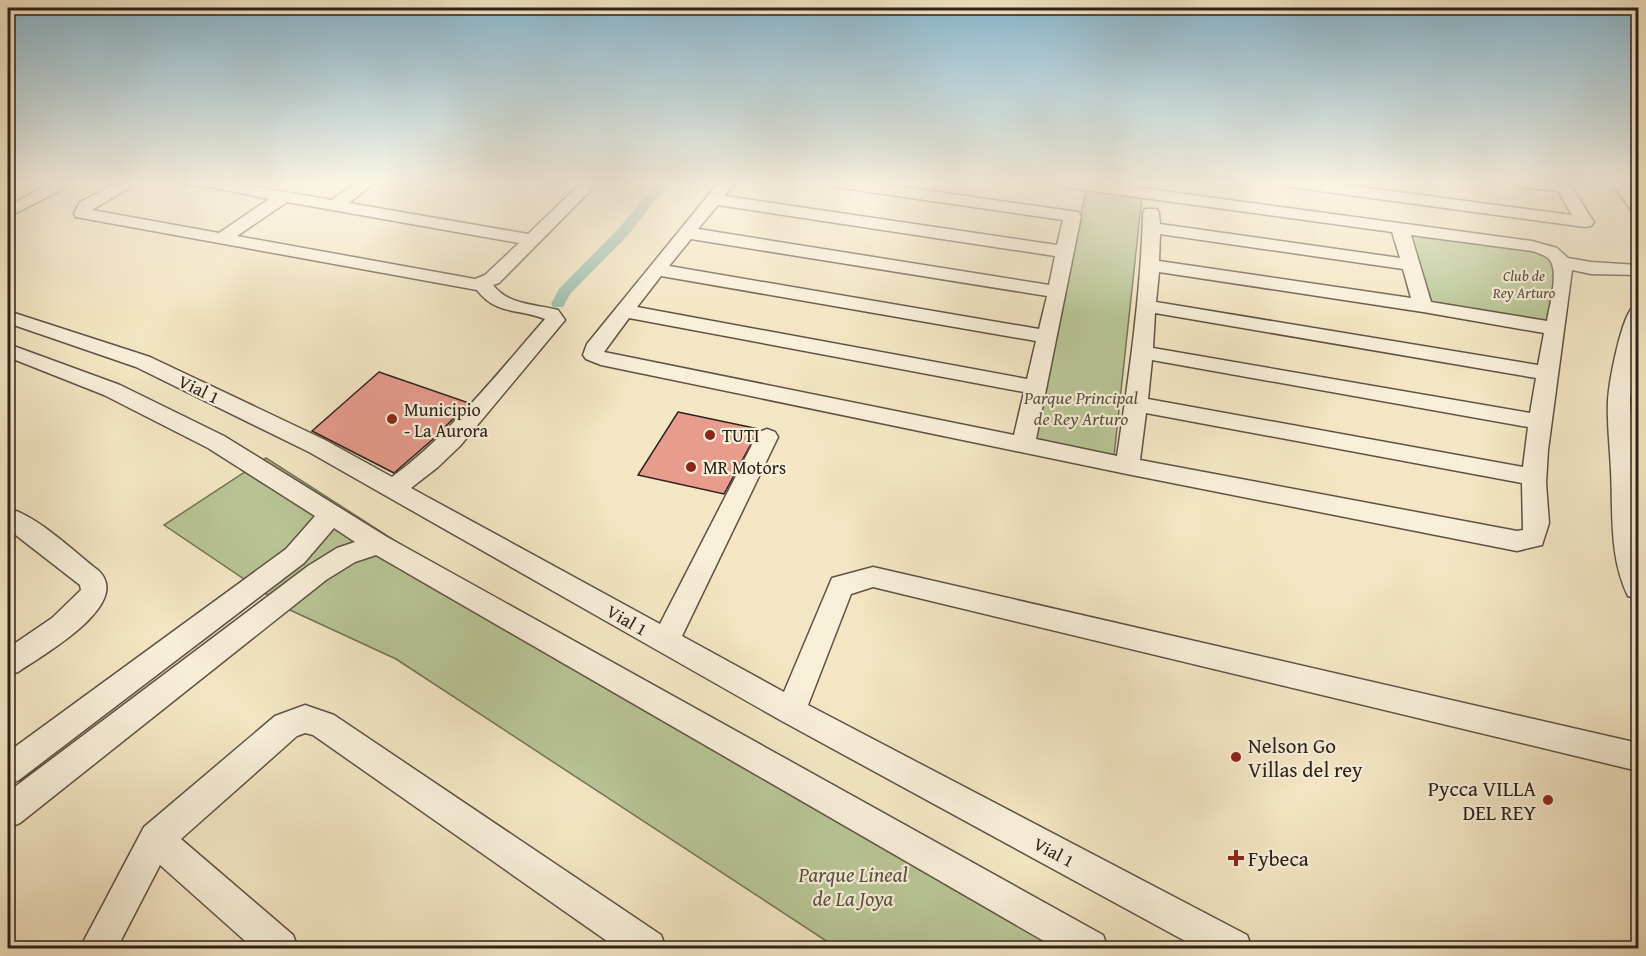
<svg xmlns="http://www.w3.org/2000/svg" width="1646" height="956" viewBox="0 0 1646 956" font-family="'Gentium Book Plus',serif">
	<style>
		.green { fill: #b9c696; stroke: #727458; stroke-width: 1.5 }
		.lines { fill: none; stroke-linecap: round; stroke-linejoin: round }
		.canal { fill: #9cc0b0; fill-rule: evenodd }
		.building { fill: #e79c8e; stroke: #2c211a; stroke-width: 1.5 }
		.minor-casing { stroke: #5e5244; stroke-width: 3 }
		.minor { fill: #f8efd9; fill-rule: evenodd }
		.poi-dot { fill: #8f2418; stroke: #f8efd9; stroke-width: 2 }
		.labels { text-anchor: middle; dominant-baseline: central; stroke-width: 4.5; stroke-linejoin: round; paint-order: stroke }
		.far-park-label { font-size: 15px; font-style: italic; fill: #56533f; stroke: #f8efd9 }
		.street-label { font-size: 18px; fill: #2c211a; stroke: #f8efd9 }
		.park-label { font-size: 18px; font-style: italic; fill: #56533f; stroke: #f8efd9 }
		.poi-label { font-size: 18px; fill: #2c211a; stroke: #f8efd9; text-anchor: start }
		.near-poi-label { font-size: 21px; fill: #2c211a; stroke: #f8efd9; text-anchor: start }
		.near-park-label { font-size: 21px; font-style: italic; fill: #56533f; stroke: #f8efd9 }
	</style>
	<rect width="100%" height="100%" fill="#f4e6c4"/>
	<filter id="stains"><feTurbulence type="fractalNoise" baseFrequency=".00333" numOctaves="4"/><feColorMatrix values="0 0 0 0 .2 0 0 0 0 .09 0 0 0 0 .02 0 0 0 .5 -.17"/></filter>
	<radialGradient id="worn" r=".72"><stop offset=".6" stop-color="#630" stop-opacity="0"/><stop offset="1" stop-color="#630" stop-opacity=".3"/></radialGradient>
	<!-- green -->
	<g class="green">
		<polygon points="1086,189 1142,196 1114,456 1035,440"/>
		<polygon points="1400,228 1557,255 1556,329 1423,306"/>
		<polygon points="266,458 511,615 852,814 1074,948 837,948 396,659 290,610 164,525"/>
	</g>
	<g class="lines">
		<!-- canal -->
		<polygon class="canal" points="657,182 669,182 629,234 570,294 563,307 553,307 551,304 559,289 619,228"/>
	</g>
	<!-- building -->
	<g class="building">
		<polygon points="379,372 469,403 432,440 394,473 312,431"/>
		<polygon points="678,412 759,429 724,494 638,475"/>
	</g>
	<g class="lines">
		<!-- minor casing -->
		<g class="minor-casing">
			<g id="minor">
				<polygon points="53,182 73,182 71,185 8,217 8,206"/>
				<path d="M 119,182 L 139,182 L 92,210 L 219,233 L 269,199 L 211,187 L 181,185 L 179,182 L 226,182 L 332,200 L 357,182 L 375,182 L 349,203 L 528,234 L 582,182 L 599,182 L 499,283 L 493,285 C 508,305 535,304 558,310 L 565,320 L 460,446 L 438,467 L 411,488 L 660,624 L 756,437 L 759,432 L 767,429 L 775,432 L 778,437 L 682,636 L 784,692 L 832,578 L 873,567 L 1638,743 L 1638,771 L 873,587 L 851,594 L 808,705 L 1247,935 L 1252,948 L 1198,948 L 780,720 L 309,452 L 136,367 L 8,323 L 8,311 L 150,357 L 325,440 L 392,477 C 451,433 496,375 545,319 C 519,308 497,316 477,290 L 76,217 L 74,213 L 80,202 ZM 287,202 L 519,243 L 485,275 L 475,279 L 237,236 Z"/>
				<path d="M 719,182 L 735,182 L 725,196 L 1057,245 L 1063,220 L 835,187 L 827,182 L 867,182 L 1078,212 L 1081,216 L 1036,439 L 1117,456 C 1129,376 1141,294 1143,213 L 1145,209 L 1157,209 L 1159,213 L 1160,224 L 1400,258 L 1392,232 L 1063,187 L 1057,185 L 1055,182 L 1096,182 L 1532,241 L 1557,248 L 1568,258 L 1591,262 L 1638,265 L 1638,275 L 1591,274 L 1572,270 L 1548,450 L 1546,483 L 1549,523 L 1542,545 L 1517,551 L 1127,474 L 601,365 L 586,359 L 583,355 L 587,344 ZM 718,205 L 1055,256 L 1049,285 L 698,229 ZM 1160,234 L 1403,269 L 1411,298 L 1159,261 ZM 1411,235 L 1532,251 C 1538,253 1545,255 1549,259 C 1560,271 1549,307 1547,321 L 1431,302 ZM 691,239 L 1047,296 L 1039,329 L 669,266 ZM 1159,272 L 1423,312 L 1544,333 L 1538,365 L 1156,302 ZM 661,276 L 1036,341 L 1027,379 L 637,307 ZM 1155,313 L 1536,378 L 1530,413 L 1153,348 ZM 629,318 L 1024,392 L 1014,435 L 604,352 ZM 1152,360 L 1528,427 L 1523,467 L 1148,399 ZM 1146,413 L 1522,483 L 1523,530 L 1517,531 L 1140,460 Z"/>
				<polygon points="1282,182 1323,182 1572,215 1558,191 1519,187 1511,182 1568,182 1594,222 1591,226 1585,227 1290,187"/>
				<polygon points="1611,182 1627,182 1638,196 1638,212 1632,211"/>
				<path d="M 1638,307 L 1638,348 L 1630,400 L 1638,528 L 1638,599 L 1628,596 C 1609,558 1613,511 1611,470 C 1610,447 1607,424 1608,401 C 1609,381 1620,325 1631,309 Z"/>
				<polygon points="8,344 120,385 224,436 387,537 1103,935 1108,948 1056,948 376,555 355,562 326,580 20,823 8,828 8,792 308,566 337,548 355,542 334,528 304,563 19,780 8,785 8,752 286,549 315,516 208,448 104,395 8,357"/>
				<path d="M 8,508 C 39,517 73,551 99,571 C 133,605 41,656 18,672 L 8,675 L 8,648 L 52,618 L 81,590 L 80,585 L 8,529 Z"/>
				<polygon points="305,705 334,715 661,935 666,948 617,948 313,735 305,733 297,736 181,839 293,935 298,948 253,948 160,865 117,948 80,948 144,827 275,716"/>
			</g>
		</g>
		<!-- minor -->
		<use href="#minor" class="minor"/>
	</g>
	<!-- sky -->
	<linearGradient id="sky" x2="0" y2="1"><stop stop-color="#89b9d2"/><stop offset="0.58" stop-color="#faf4e4"/><stop offset="1" stop-color="#faf4e4" stop-opacity="0"/></linearGradient>
	<rect width="1646" height="315" fill="url(#sky)"/>
	<!-- markers -->
	<g class="poi-dot">
		<circle cx="392" cy="419" r="6"/>
		<circle cx="710" cy="435" r="6"/>
		<circle cx="691" cy="467" r="6"/>
		<circle cx="1236" cy="757" r="6"/>
		<circle cx="1548" cy="800" r="6"/>
		<path d="M1233 849h6v6h6v6h-6v6h-6v-6h-6v-6h6z"/>
	</g>
	<g class="labels">
		<!-- far-park labels -->
		<g class="far-park-label">
			<text x="1524" y="275">Club de<tspan x="1524" dy="17">Rey Arturo</tspan></text>
		</g>
		<!-- street labels -->
		<g class="street-label">
			<text transform="translate(199 389) rotate(26)">Vial 1</text>
			<text transform="translate(627 620) rotate(30)">Vial 1</text>
			<text transform="translate(1054 852) rotate(28)">Vial 1</text>
		</g>
		<!-- park labels -->
		<g class="park-label">
			<text x="1081" y="397">Parque Principal<tspan x="1081" dy="21">de Rey Arturo</tspan></text>
		</g>
		<!-- poi labels -->
		<g class="poi-label">
			<text x="404" y="409">Municipio<tspan x="404" dy="21">- La Aurora</tspan></text>
			<text x="722" y="435">TUTI</text>
			<text x="703" y="467">MR Motors</text>
		</g>
		<!-- near-poi labels -->
		<g class="near-poi-label">
			<text x="1248" y="745">Nelson Go<tspan x="1248" dy="24">Villas del rey</tspan></text>
			<text x="1536" y="788" text-anchor="end">Pycca VILLA<tspan x="1536" dy="24">DEL REY</tspan></text>
			<text x="1248" y="858">Fybeca</text>
		</g>
		<!-- near-park labels -->
		<g class="near-park-label">
			<text x="853" y="874">Parque Lineal<tspan x="853" dy="24">de La Joya</tspan></text>
		</g>
	</g>
	<!-- margin -->
	<rect width="1646" height="956" fill="none" stroke="#f4e6c4" stroke-width="30"/>
	<rect x="9" y="9" width="1628" height="938" fill="none" stroke="#2c211a" stroke-width="3"/>
	<rect x="15" y="15" width="1616" height="926" fill="none" stroke="#2c211a" stroke-width="1.5"/>
	<rect width="100%" height="100%" filter="url(#stains)"/>
	<rect width="100%" height="100%" fill="url(#worn)"/>
</svg>
